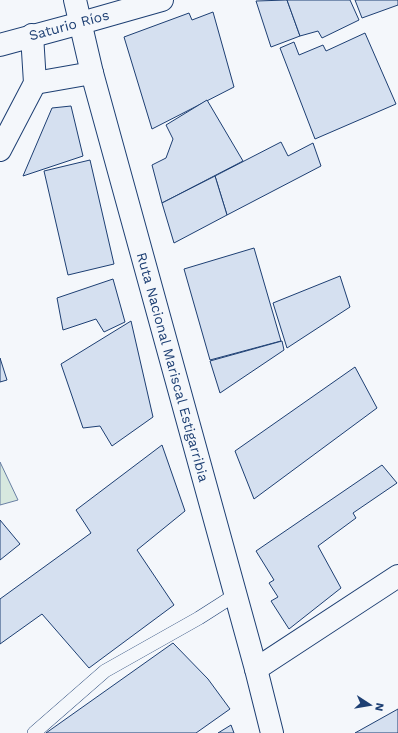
<svg xmlns="http://www.w3.org/2000/svg" width="398" height="733" viewBox="0 0 398 733" font-family="'Work Sans',sans-serif">
	<style>
		.green { fill: #d7e8df; stroke: #687fa3 }
		.building { fill: #d5e0f0; stroke: #1d3f73 }
		.lines { fill: none; stroke-linecap: round; stroke-linejoin: round }
		.service-casing { stroke: #1d3f73; stroke-width: 14 }
		.minor-casing { stroke: #1d3f73; stroke-width: 24 }
		.primary-casing { stroke: #1d3f73; stroke-width: 24 }
		.trunk-casing { stroke: #1d3f73; stroke-width: 24 }
		.service { stroke: #f4f7fb; stroke-width: 13 }
		.minor { stroke: #f4f7fb; stroke-width: 22 }
		.primary { stroke: #f4f7fb; stroke-width: 22 }
		.trunk { stroke: #f4f7fb; stroke-width: 22 }
		.labels { text-anchor: middle; dominant-baseline: central; stroke-width: 3; stroke-linejoin: round; paint-order: stroke }
		.street-label { font-size: 14px; fill: #1d3f73; stroke: #f4f7fb }
	</style>
	<rect width="100%" height="100%" fill="#f4f7fb"/>
	<!-- green -->
	<polygon class="green" points="0,462 18,500 0,505"/>
	<!-- building -->
	<g class="building">
		<polygon points="287,0 300,36 271,47 256,1"/>
		<polygon points="287,0 350,0 359,20 322,38 318,31 300,36"/>
		<polygon points="355,0 398,0 398,5 362,18"/>
		<polygon points="213,12 234,87 152,129 124,37 189,13 192,20"/>
		<polygon points="365,33 396,104 315,139 280,48 294,42 299,55 323,45 326,51"/>
		<polygon points="207,100 243,161 162,203 152,165 166,158 173,139 166,125"/>
		<polygon points="71,106 83,156 23,176 52,108"/>
		<polygon points="281,142 288,156 313,143 321,166 227,215 215,176"/>
		<polygon points="90,160 114,264 68,275 44,171"/>
		<polygon points="215,176 227,215 174,243 162,203"/>
		<polygon points="254,248 281,341 210,360 184,269"/>
		<polygon points="340,276 350,307 287,348 273,303"/>
		<polygon points="113,279 125,322 104,332 96,319 63,330 57,298"/>
		<polygon points="131,321 153,417 112,446 100,426 83,428 61,364"/>
		<polygon points="282,341 284,350 220,393 210,361"/>
		<polygon points="0,358 7,380 0,382"/>
		<polygon points="355,367 377,408 254,499 235,451"/>
		<polygon points="162,445 185,511 137,550 174,605 89,668 42,614 0,644 0,599 91,533 76,510"/>
		<polygon points="382,465 397,483 353,513 356,518 318,546 341,588 289,629 271,601 278,597 269,583 274,580 256,551"/>
		<polygon points="0,520 20,544 0,560"/>
		<polygon points="173,643 208,679 230,709 196,733 46,733"/>
		<polygon points="398,709 398,733 355,733"/>
		<polygon points="231,725 234,733 218,733"/>
	</g>
	<g class="lines">
		<!-- service casing -->
		<g class="service-casing">
			<polyline id="service" points="34,733 105,671 199,618 235,595"/>
		</g>
		<!-- minor casing -->
		<g class="minor-casing">
			<g id="minor">
				<polyline points="35,83 92,73"/>
				<polyline points="0,150 35,83 32,35"/>
				<polyline points="256,669 398,576"/>
			</g>
		</g>
		<!-- primary casing -->
		<g class="primary-casing">
			<polyline id="primary" points="0,45 81,23"/>
		</g>
		<!-- trunk casing -->
		<g class="trunk-casing">
			<g id="trunk">
				<path id="s1" d="M 75,0 L 92,73 L 256,669 L 272,733"/>
				<polyline points="81,23 162,0"/>
			</g>
		</g>
		<!-- service -->
		<use href="#service" class="service"/>
		<!-- minor -->
		<use href="#minor" class="minor"/>
		<!-- primary -->
		<use href="#primary" class="primary"/>
		<!-- trunk -->
		<use href="#trunk" class="trunk"/>
	</g>
	<g class="labels">
		<!-- street labels -->
		<g class="street-label">
			<text transform="translate(69 25) rotate(-15)">Saturio Ríos</text>
			<text stroke="none"><textPath href="#s1" startOffset="380">Ruta Nacional Mariscal Estigarribia</textPath></text>
		</g>
	</g>
	<!-- north arrow -->
	<g transform="translate(370 705) rotate(102)" stroke="#f4f7fb" stroke-width="3" paint-order="stroke">
	<path d="M0-3L7 15L0 10L-7 15Z" fill="#1d3f73"/>
	<text y="-6" font-size="11" font-weight="bold" text-anchor="middle" fill="#1d3f73">N</text>
	</g>
</svg>
